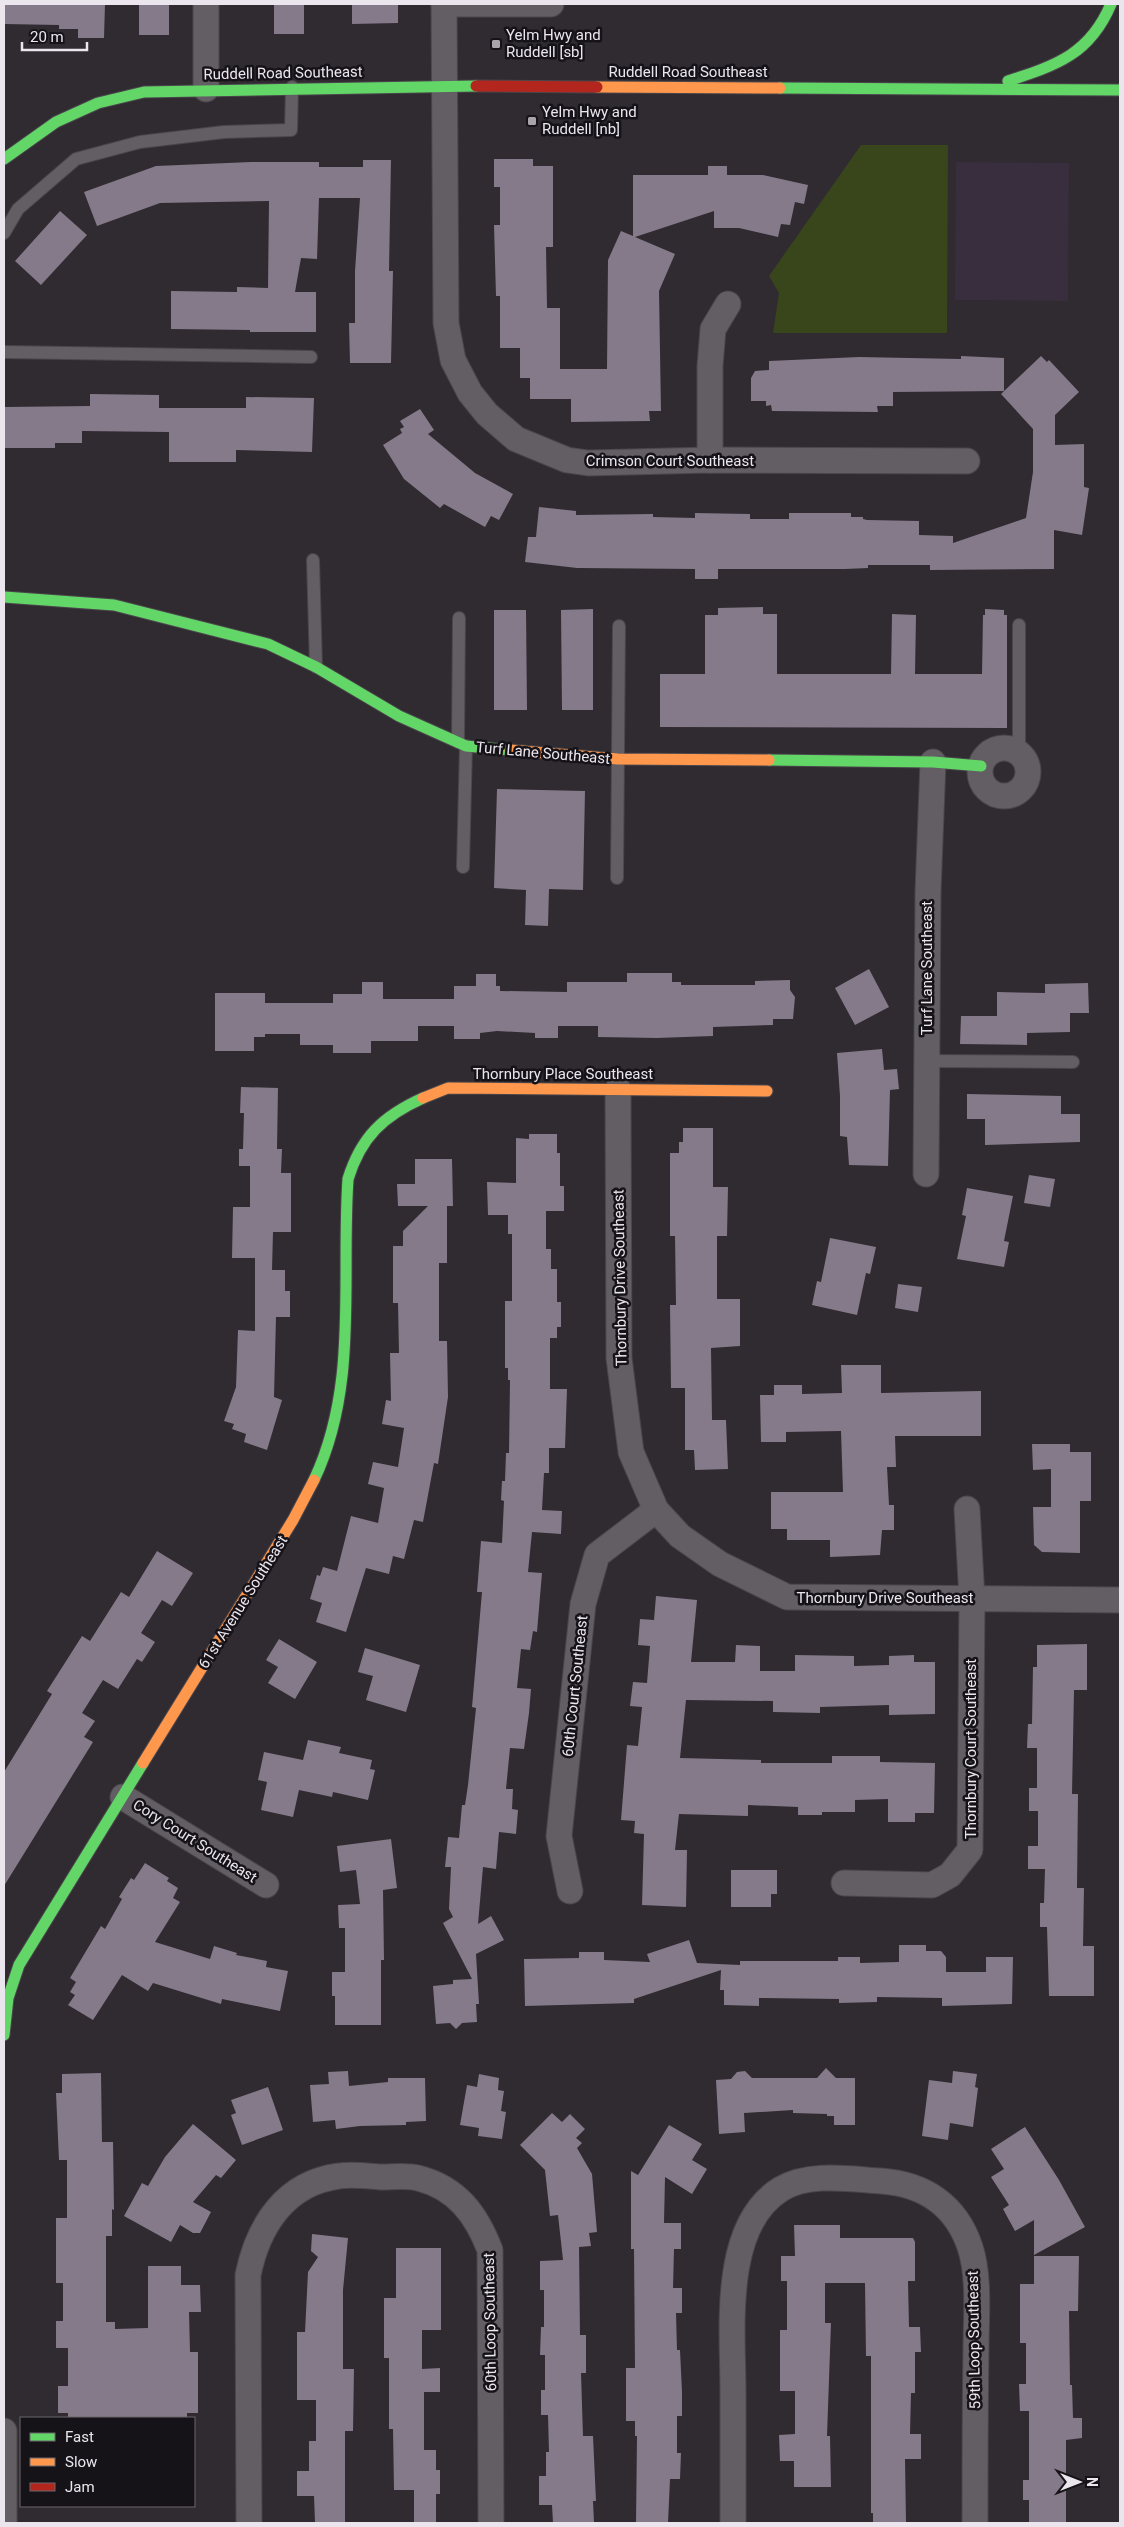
<svg xmlns="http://www.w3.org/2000/svg" width="1124" height="2527" viewBox="0 0 1124 2527" font-family="Roboto,sans-serif">
	<style>
		.built { fill: #392e3d }
		.green { fill: #39451b }
		.building { fill: #857a89 }
		.lines { fill: none; stroke-linecap: round; stroke-linejoin: round }
		.lane-casing { stroke: #4a464b; stroke-width: 14 }
		.street-casing { stroke: #4a464b; stroke-width: 27 }
		.fast-casing { stroke: #4a464b; stroke-width: 13 }
		.slow-casing { stroke: #4a464b; stroke-width: 13 }
		.jam-casing { stroke: #4a464b; stroke-width: 13 }
		.lane { stroke: #625e63; stroke-width: 12 }
		.street { stroke: #625e63; stroke-width: 25 }
		.fast { stroke: #63d668; stroke-width: 11 }
		.slow { stroke: #ff974d; stroke-width: 11 }
		.jam { stroke: #b3261e; stroke-width: 11 }
		.poi-dot { fill: #a9a4ab; stroke: #161318; stroke-width: 2 }
		.labels { text-anchor: middle; dominant-baseline: central; stroke-width: 5; stroke-linejoin: round; paint-order: stroke }
		.poi-label { font-size: 15px; fill: #ebe5ed; stroke: #161318; text-anchor: start }
		.street-label { font-size: 15px; fill: #ebe5ed; stroke: #161318 }
	</style>
	<rect width="100%" height="100%" fill="#2f2b31"/>
	<!-- built -->
	<polygon class="built" points="956,162 1069,163 1068,301 955,300"/>
	<!-- green -->
	<polygon class="green" points="861,145 948,145 947,333 773,333 779,293 769,276"/>
	<!-- building -->
	<g class="building">
		<polygon points="4,4 105,4 104,38 78,38 78,29 59,29 59,25 4,24"/>
		<rect x="139" y="4" width="30" height="31"/>
		<rect x="274" y="4" width="30" height="30"/>
		<polygon points="352,4 398,4 398,23 352,24"/>
		<polygon points="494,159 533,159 533,166 553,166 553,247 546,247 547,308 560,308 560,369 607,369 608,260 621,231 633,236 633,175 708,175 708,166 727,166 727,175 763,175 808,185 804,204 795,202 790,225 781,224 778,237 739,228 714,228 714,211 635,237 675,254 659,291 661,411 649,411 650,421 571,422 571,399 530,399 530,378 520,378 520,348 500,348 500,296 496,296 494,225 500,225 500,187 494,187"/>
		<polygon points="363,160 391,160 389,271 393,271 391,363 350,363 349,323 355,323 355,271 360,198 319,198 317,259 301,258 295,292 316,292 316,332 250,332 250,330 171,329 171,291 237,292 237,287 268,288 269,201 160,203 97,226 84,192 156,166 251,162 319,162 319,167 363,167"/>
		<polygon points="60,211 87,235 41,285 15,261"/>
		<polygon points="961,356 1004,358 1004,391 893,392 893,406 877,406 878,412 772,411 771,405 766,406 766,401 751,401 751,378 755,371 769,370 769,361 859,357 961,359"/>
		<polygon points="1041,356 1047,362 1049,360 1079,392 1055,415 1055,445 1084,444 1084,487 1089,488 1082,535 1054,530 1054,569 930,570 930,565 868,565 868,568 845,569 718,569 718,579 695,579 695,569 577,568 525,562 528,537 536,537 539,507 576,511 576,515 653,514 653,517 695,518 695,513 750,514 750,519 789,519 789,513 851,513 851,517 863,517 863,519 867,520 919,521 919,535 953,536 953,543 1026,518 1033,472 1033,429 1001,394"/>
		<polygon points="90,394 159,395 159,408 246,408 246,397 314,398 312,452 236,450 236,462 169,462 169,432 82,431 82,443 55,443 55,448 4,448 4,407 90,406"/>
		<polygon points="420,409 434,430 428,434 475,473 513,494 499,520 491,516 485,527 444,504 440,508 404,479 383,445 402,433 400,429 404,427 400,421"/>
		<polygon points="763,607 763,614 777,614 777,674 891,674 892,614 916,615 915,674 982,674 983,615 985,615 985,609 1004,610 1004,615 1007,615 1007,728 660,727 660,674 705,674 705,615 718,615 718,608"/>
		<polygon points="593,609 593,710 562,710 561,610"/>
		<polygon points="494,610 526,610 527,710 494,710"/>
		<polygon points="497,789 585,791 583,890 549,889 548,926 525,925 526,890 494,888"/>
		<polygon points="869,969 889,1007 855,1025 835,988"/>
		<polygon points="627,973 672,973 672,982 681,982 681,985 755,985 755,981 790,980 790,990 795,997 793,1019 773,1019 773,1025 713,1027 713,1036 657,1038 598,1037 598,1026 558,1026 558,1038 535,1038 535,1033 497,1031 480,1033 480,1039 454,1039 454,1026 418,1026 418,1041 371,1041 371,1053 333,1053 333,1045 300,1045 300,1034 265,1034 265,1037 254,1037 254,1051 215,1051 215,993 265,993 265,1003 333,1003 333,994 362,994 362,982 383,982 383,999 454,999 454,986 476,986 476,974 496,974 496,986 500,986 500,991 567,992 567,982 627,982"/>
		<polygon points="1088,983 1089,1013 1070,1013 1070,1032 1027,1033 1027,1045 960,1044 961,1016 997,1016 997,992 1045,993 1045,984"/>
		<polygon points="882,1049 884,1070 897,1069 899,1089 890,1090 888,1166 849,1165 847,1137 840,1136 840,1096 837,1053"/>
		<polygon points="241,1087 278,1088 277,1149 282,1149 281,1173 291,1173 291,1232 273,1232 272,1270 285,1270 285,1291 290,1291 290,1317 276,1317 274,1397 282,1400 267,1450 244,1442 246,1434 232,1429 234,1424 224,1421 236,1387 238,1330 255,1331 255,1258 232,1258 233,1207 250,1207 250,1166 239,1166 239,1149 243,1149 244,1113 240,1113"/>
		<polygon points="967,1094 1061,1096 1061,1114 1080,1114 1080,1142 985,1145 985,1119 967,1119"/>
		<polygon points="683,1128 713,1128 713,1187 728,1187 727,1236 717,1236 717,1299 740,1299 740,1346 711,1348 712,1420 726,1420 728,1469 695,1470 694,1450 685,1450 685,1388 671,1388 670,1305 676,1305 675,1236 670,1236 670,1153 679,1153 679,1142 683,1142"/>
		<polygon points="529,1134 557,1134 557,1153 560,1153 560,1186 564,1186 564,1211 546,1211 546,1249 551,1249 551,1269 557,1269 557,1302 561,1302 561,1327 557,1327 557,1338 550,1338 550,1389 567,1389 565,1448 549,1448 549,1473 544,1473 542,1510 562,1511 561,1534 532,1532 528,1572 542,1573 537,1632 533,1631 530,1650 521,1649 517,1688 531,1689 529,1713 524,1749 510,1748 506,1789 513,1789 512,1809 518,1810 516,1834 499,1832 496,1869 483,1867 478,1924 491,1916 504,1940 476,1954 479,2004 476,2004 477,2022 462,2023 456,2029 450,2023 436,2024 433,1986 453,1984 453,1980 472,1979 443,1923 453,1917 449,1909 451,1867 445,1867 448,1837 459,1838 462,1805 465,1805 468,1785 476,1708 472,1707 482,1592 477,1592 481,1541 502,1543 504,1501 501,1500 502,1481 505,1481 506,1453 509,1453 510,1380 508,1380 508,1368 505,1368 505,1301 512,1301 512,1234 508,1234 508,1215 488,1215 487,1182 516,1183 516,1138 529,1139"/>
		<polygon points="415,1159 452,1159 453,1206 447,1206 447,1263 439,1263 439,1341 447,1341 448,1397 438,1464 434,1463 423,1522 414,1520 404,1559 393,1556 389,1574 366,1568 346,1632 316,1622 322,1603 310,1599 317,1575 320,1576 323,1567 337,1571 351,1516 378,1523 384,1488 368,1484 373,1462 398,1467 404,1428 382,1424 386,1400 391,1401 390,1353 399,1353 398,1303 393,1303 393,1246 403,1246 403,1231 428,1206 398,1206 397,1184 415,1184"/>
		<polygon points="1029,1175 1055,1179 1050,1207 1024,1203"/>
		<polygon points="967,1188 1013,1196 1004,1241 1009,1242 1004,1267 957,1259 966,1216 962,1215"/>
		<polygon points="830,1238 876,1247 870,1274 866,1273 857,1315 812,1305 817,1281 821,1282"/>
		<polygon points="898,1284 922,1287 918,1312 895,1308"/>
		<polygon points="841,1365 881,1365 881,1393 981,1391 981,1436 895,1436 896,1467 887,1467 889,1505 894,1505 894,1530 882,1530 880,1555 830,1557 830,1540 787,1540 787,1529 771,1529 771,1492 843,1492 841,1431 786,1432 786,1442 761,1442 760,1395 774,1395 774,1385 802,1385 802,1394 842,1393"/>
		<polygon points="1032,1444 1070,1444 1070,1452 1091,1452 1091,1501 1080,1501 1080,1553 1042,1552 1034,1545 1033,1507 1051,1507 1051,1469 1033,1470"/>
		<polygon points="157,1551 193,1573 172,1606 162,1600 141,1633 155,1642 142,1662 137,1659 118,1689 103,1680 82,1713 95,1721 84,1737 93,1742 4,1886 4,1772 52,1694 47,1691 82,1636 90,1641 121,1592 129,1597"/>
		<polygon points="656,1596 697,1600 691,1662 735,1662 736,1645 760,1646 760,1671 795,1671 795,1655 854,1656 854,1666 889,1665 889,1656 914,1655 914,1662 935,1662 935,1714 889,1715 889,1705 820,1707 820,1713 773,1712 773,1701 686,1700 680,1758 761,1760 761,1763 832,1763 832,1756 880,1756 880,1762 935,1763 934,1813 915,1813 915,1822 888,1822 888,1799 855,1800 855,1812 822,1812 822,1815 798,1815 798,1807 748,1805 748,1816 679,1814 675,1850 687,1850 686,1907 642,1905 644,1834 634,1833 635,1821 621,1820 627,1745 638,1746 642,1707 630,1706 633,1682 647,1683 650,1646 638,1645 640,1619 654,1620"/>
		<polygon points="279,1639 317,1662 295,1699 268,1683 278,1667 266,1660"/>
		<polygon points="1087,1644 1087,1690 1074,1690 1072,1794 1078,1794 1077,1888 1084,1888 1083,1946 1094,1946 1094,1996 1049,1996 1047,1927 1040,1927 1040,1903 1044,1903 1045,1869 1028,1869 1028,1846 1038,1846 1038,1811 1029,1811 1029,1788 1037,1788 1037,1748 1027,1748 1028,1724 1032,1724 1033,1667 1037,1667 1037,1645"/>
		<polygon points="365,1648 420,1665 406,1712 366,1700 373,1676 358,1672"/>
		<polygon points="308,1740 341,1747 339,1753 372,1760 370,1769 375,1770 368,1800 333,1792 332,1797 299,1790 293,1817 261,1810 267,1782 258,1780 264,1752 303,1760"/>
		<polygon points="391,1839 397,1888 383,1890 384,1960 381,1960 381,2025 335,2025 335,1996 332,1996 332,1972 345,1972 345,1928 339,1928 338,1905 360,1904 356,1870 340,1872 337,1846"/>
		<polygon points="145,1863 169,1878 167,1881 178,1888 173,1898 180,1902 155,1942 210,1959 214,1946 237,1953 236,1955 267,1961 266,1967 288,1971 280,2011 222,1999 221,2004 153,1983 148,1991 122,1975 93,2020 68,2005 75,1995 70,1992 76,1982 70,1978 101,1926 105,1929 122,1899 119,1897 131,1878 134,1880"/>
		<polygon points="731,1870 777,1870 777,1894 771,1894 771,1907 731,1907"/>
		<polygon points="689,1940 697,1963 740,1965 740,1961 838,1961 838,1957 860,1957 860,1963 899,1962 899,1945 926,1945 926,1951 941,1951 946,1957 946,1972 986,1972 986,1957 1013,1957 1012,2004 942,2006 942,1998 877,1997 877,2002 839,2003 839,1999 759,1998 759,2006 724,2005 724,1990 720,1990 721,1970 634,1999 634,2003 525,2006 524,1959 579,1958 579,1952 604,1952 604,1960 650,1962 647,1954"/>
		<polygon points="826,2068 836,2078 855,2078 855,2125 834,2125 834,2116 827,2116 827,2114 793,2113 793,2110 744,2113 745,2132 719,2134 716,2080 731,2079 737,2072 745,2071 752,2078 817,2078"/>
		<polygon points="348,2071 349,2086 388,2082 388,2078 425,2078 426,2121 406,2122 406,2125 360,2126 336,2129 335,2120 313,2122 310,2085 329,2084 328,2072"/>
		<polygon points="953,2071 977,2074 975,2087 978,2088 973,2127 950,2123 948,2140 922,2136 929,2080 952,2083"/>
		<polygon points="101,2073 102,2142 113,2142 114,2210 112,2209 112,2236 106,2236 106,2322 115,2322 115,2329 148,2328 148,2266 181,2266 181,2285 200,2285 201,2312 189,2312 190,2352 198,2352 198,2413 187,2413 187,2418 68,2418 68,2413 58,2413 58,2386 68,2386 68,2348 56,2348 56,2321 63,2321 63,2283 56,2283 56,2218 67,2218 67,2160 59,2160 56,2093 62,2093 62,2074"/>
		<polygon points="479,2074 499,2078 498,2090 504,2091 501,2111 506,2112 502,2139 478,2136 479,2128 460,2125 467,2085 477,2087"/>
		<polygon points="268,2087 283,2130 242,2145 231,2115 236,2113 231,2100"/>
		<polygon points="552,2113 562,2122 570,2114 585,2129 576,2138 582,2143 577,2148 592,2174 597,2232 589,2233 591,2246 579,2247 580,2335 586,2335 586,2373 581,2373 583,2436 593,2436 596,2501 593,2501 594,2523 553,2523 552,2505 539,2505 539,2476 546,2476 546,2452 549,2452 548,2415 541,2415 541,2390 545,2390 545,2355 540,2355 541,2327 544,2327 544,2290 540,2290 540,2261 563,2260 558,2215 550,2216 545,2170 520,2145"/>
		<polygon points="193,2124 236,2160 221,2178 216,2175 193,2202 211,2212 200,2233 193,2233 180,2225 171,2242 124,2216 142,2183 148,2186 165,2157"/>
		<polygon points="669,2125 702,2144 692,2160 707,2169 692,2194 665,2177 664,2223 681,2223 681,2249 674,2249 673,2288 682,2288 682,2313 676,2313 677,2350 680,2350 682,2392 682,2416 677,2416 677,2453 681,2453 680,2479 670,2479 668,2523 636,2523 637,2436 635,2436 635,2421 626,2421 626,2368 635,2368 634,2249 631,2249 631,2171 638,2175"/>
		<polygon points="1025,2127 1059,2180 1085,2227 1034,2255 1034,2220 1015,2231 1003,2209 1009,2205 991,2177 1004,2169 991,2149"/>
		<polygon points="794,2225 840,2225 840,2238 913,2238 915,2242 915,2281 908,2281 909,2327 920,2327 921,2352 915,2352 915,2393 911,2393 910,2434 921,2434 921,2459 905,2459 906,2523 873,2523 873,2513 871,2513 871,2356 866,2356 865,2283 825,2283 825,2323 831,2323 827,2436 830,2436 831,2487 794,2487 794,2461 780,2461 779,2435 795,2434 795,2391 780,2391 780,2330 787,2330 787,2281 781,2281 781,2256 795,2256"/>
		<polygon points="312,2234 348,2238 343,2290 343,2369 354,2369 353,2431 345,2431 345,2523 315,2523 314,2496 297,2496 297,2471 309,2471 309,2441 316,2441 316,2400 297,2400 297,2332 305,2332 308,2272 318,2257 311,2251"/>
		<polygon points="396,2248 441,2248 441,2330 422,2330 422,2369 440,2368 440,2392 424,2392 424,2450 436,2450 436,2470 440,2470 440,2494 436,2494 436,2523 414,2523 414,2490 394,2490 393,2429 389,2429 389,2358 384,2358 384,2298 396,2298"/>
		<polygon points="1034,2256 1079,2256 1078,2311 1069,2311 1070,2385 1072,2385 1073,2418 1082,2418 1082,2438 1066,2440 1066,2523 1029,2523 1029,2500 1023,2500 1023,2480 1029,2480 1029,2411 1020,2411 1019,2384 1026,2384 1026,2343 1020,2343 1020,2284 1034,2284"/>
	</g>
	<g class="lines">
		<!-- lane casing -->
		<g class="lane-casing">
			<g id="lane">
				<polyline points="4,233 18,209 76,159 140,142 224,132 291,130 292,87"/>
				<polyline points="4,352 311,357"/>
				<polyline points="313,560 316,667"/>
				<polyline points="458,742 459,618"/>
				<polyline points="1019,753 1019,625"/>
				<polyline points="463,867 466,746"/>
				<polyline points="617,878 619,626"/>
				<polyline points="927,1061 1073,1062"/>
			</g>
		</g>
		<!-- street casing -->
		<g class="street-casing">
			<g id="street">
				<polyline points="444,4 446,323 453,360 470,393 487,414 516,439 567,460 588,463 710,460 967,461"/>
				<polyline points="444,4 551,4"/>
				<polyline points="206,89 206,4"/>
				<polyline points="710,460 710,366 713,329 728,304"/>
				<circle cx="1004" cy="772" r="24"/>
				<polyline points="618,1089 619,1358 631,1452 656,1510 680,1536 720,1564 787,1597 1120,1600"/>
				<polyline points="926,1174 928,892 933,762"/>
				<polyline points="123,1797 266,1885"/>
				<polyline points="844,1883 932,1885 950,1875 970,1850 972,1599 967,1509"/>
				<polyline points="570,1891 559,1836 583,1604 597,1555 656,1510"/>
				<polyline points="4,2431 4,2523"/>
				<path d="M 249,2523 L 248,2275 C 258,2226 285,2183 339,2176 C 352,2174 367,2176 380,2177 C 392,2177 407,2175 418,2178 C 457,2188 476,2214 490,2250 L 491,2523"/>
				<path d="M 733,2523 C 733,2479 733,2435 733,2391 C 733,2331 721,2226 781,2189 C 809,2172 850,2179 881,2181 C 924,2184 956,2205 970,2247 C 980,2277 976,2318 976,2349 C 975,2407 975,2465 975,2523"/>
			</g>
		</g>
		<!-- fast casing -->
		<g class="fast-casing">
			<g id="fast">
				<path d="M 1008,81 C 1057,65 1090,54 1111,4"/>
				<polyline points="780,88 1120,90"/>
				<polyline points="4,159 56,122 98,103 144,92 476,86"/>
				<polyline points="4,597 114,605 268,644 316,667 399,716 466,746 510,750"/>
				<polyline points="769,760 933,762 981,766"/>
				<path d="M 314,1480 C 359,1385 341,1280 348,1179 C 361,1137 383,1116 423,1098"/>
				<polyline points="4,2035 8,1998 19,1965 143,1763"/>
			</g>
		</g>
		<!-- slow casing -->
		<g class="slow-casing">
			<g id="slow">
				<polyline points="597,87 780,88"/>
				<polyline points="510,750 618,759 769,760"/>
				<polyline points="423,1098 448,1088 767,1091"/>
				<polyline points="143,1763 293,1520 314,1480"/>
			</g>
		</g>
		<!-- jam casing -->
		<g class="jam-casing">
			<polyline id="jam" points="476,86 597,87"/>
		</g>
		<!-- lane -->
		<use href="#lane" class="lane"/>
		<!-- street -->
		<use href="#street" class="street"/>
		<!-- fast -->
		<use href="#fast" class="fast"/>
		<!-- slow -->
		<use href="#slow" class="slow"/>
		<!-- jam -->
		<use href="#jam" class="jam"/>
	</g>
	<!-- markers -->
	<g class="poi-dot">
		<rect x="491" y="39" width="10" height="10" rx="2.5"/>
		<rect x="527" y="116" width="10" height="10" rx="2.5"/>
	</g>
	<g class="labels">
		<!-- poi labels -->
		<g class="poi-label">
			<text x="506" y="35">Yelm Hwy and<tspan x="506" dy="17">Ruddell [sb]</tspan></text>
			<text x="542" y="112">Yelm Hwy and<tspan x="542" dy="17">Ruddell [nb]</tspan></text>
		</g>
		<!-- street labels -->
		<g class="street-label">
			<text x="688" y="72">Ruddell Road Southeast</text>
			<text transform="translate(283 73) rotate(-1)">Ruddell Road Southeast</text>
			<text x="670" y="461">Crimson Court Southeast</text>
			<text transform="translate(543 753) rotate(5)">Turf Lane Southeast</text>
			<text transform="translate(927 968) rotate(-90)">Turf Lane Southeast</text>
			<text x="563" y="1074">Thornbury Place Southeast</text>
			<text transform="translate(620 1278) rotate(-91)">Thornbury Drive Southeast</text>
			<text x="885" y="1598">Thornbury Drive Southeast</text>
			<text transform="translate(243 1602) rotate(-58)">61st Avenue Southeast</text>
			<text transform="translate(575 1686) rotate(-84)">60th Court Southeast</text>
			<text transform="translate(971 1749) rotate(-90)">Thornbury Court Southeast</text>
			<text transform="translate(195 1841) rotate(32)">Cory Court Southeast</text>
			<text transform="translate(490 2322) rotate(-91)">60th Loop Southeast</text>
			<text transform="translate(974 2340) rotate(-91)">59th Loop Southeast</text>
		</g>
	</g>
	<!-- border -->
	<rect width="1124" height="2527" fill="none" stroke="#ebe5ed" stroke-width="10"/>
	<!-- legend -->
	<rect x="20" y="2417" width="175" height="90" fill="#161318" stroke="#6b676d"/>
	<rect x="30" y="2433" width="25" height="8" fill="#63d668" stroke="#6b676d"/>
	<text x="65" y="2442" font-size="15" fill="#ebe5ed">Fast</text>
	<rect x="30" y="2458" width="25" height="8" fill="#ff974d" stroke="#6b676d"/>
	<text x="65" y="2467" font-size="15" fill="#ebe5ed">Slow</text>
	<rect x="30" y="2483" width="25" height="8" fill="#b3261e" stroke="#6b676d"/>
	<text x="65" y="2492" font-size="15" fill="#ebe5ed">Jam</text>
	<!-- north arrow -->
	<g transform="translate(1079 2482) rotate(90)" stroke="#161318" stroke-width="4" paint-order="stroke">
	<path d="M0-4L9 19L0 12L-9 19Z" fill="#ebe5ed"/>
	<text y="-8" font-size="14" font-weight="bold" text-anchor="middle" fill="#ebe5ed">N</text>
	</g>
	<!-- scale -->
	<path d="M22 42v8h65v-8" fill="none" stroke="#ebe5ed" stroke-width="2.5"/>
	<text x="30" y="42" font-size="15" fill="#ebe5ed" stroke="#161318" stroke-width="4" paint-order="stroke">20 m</text>
</svg>
